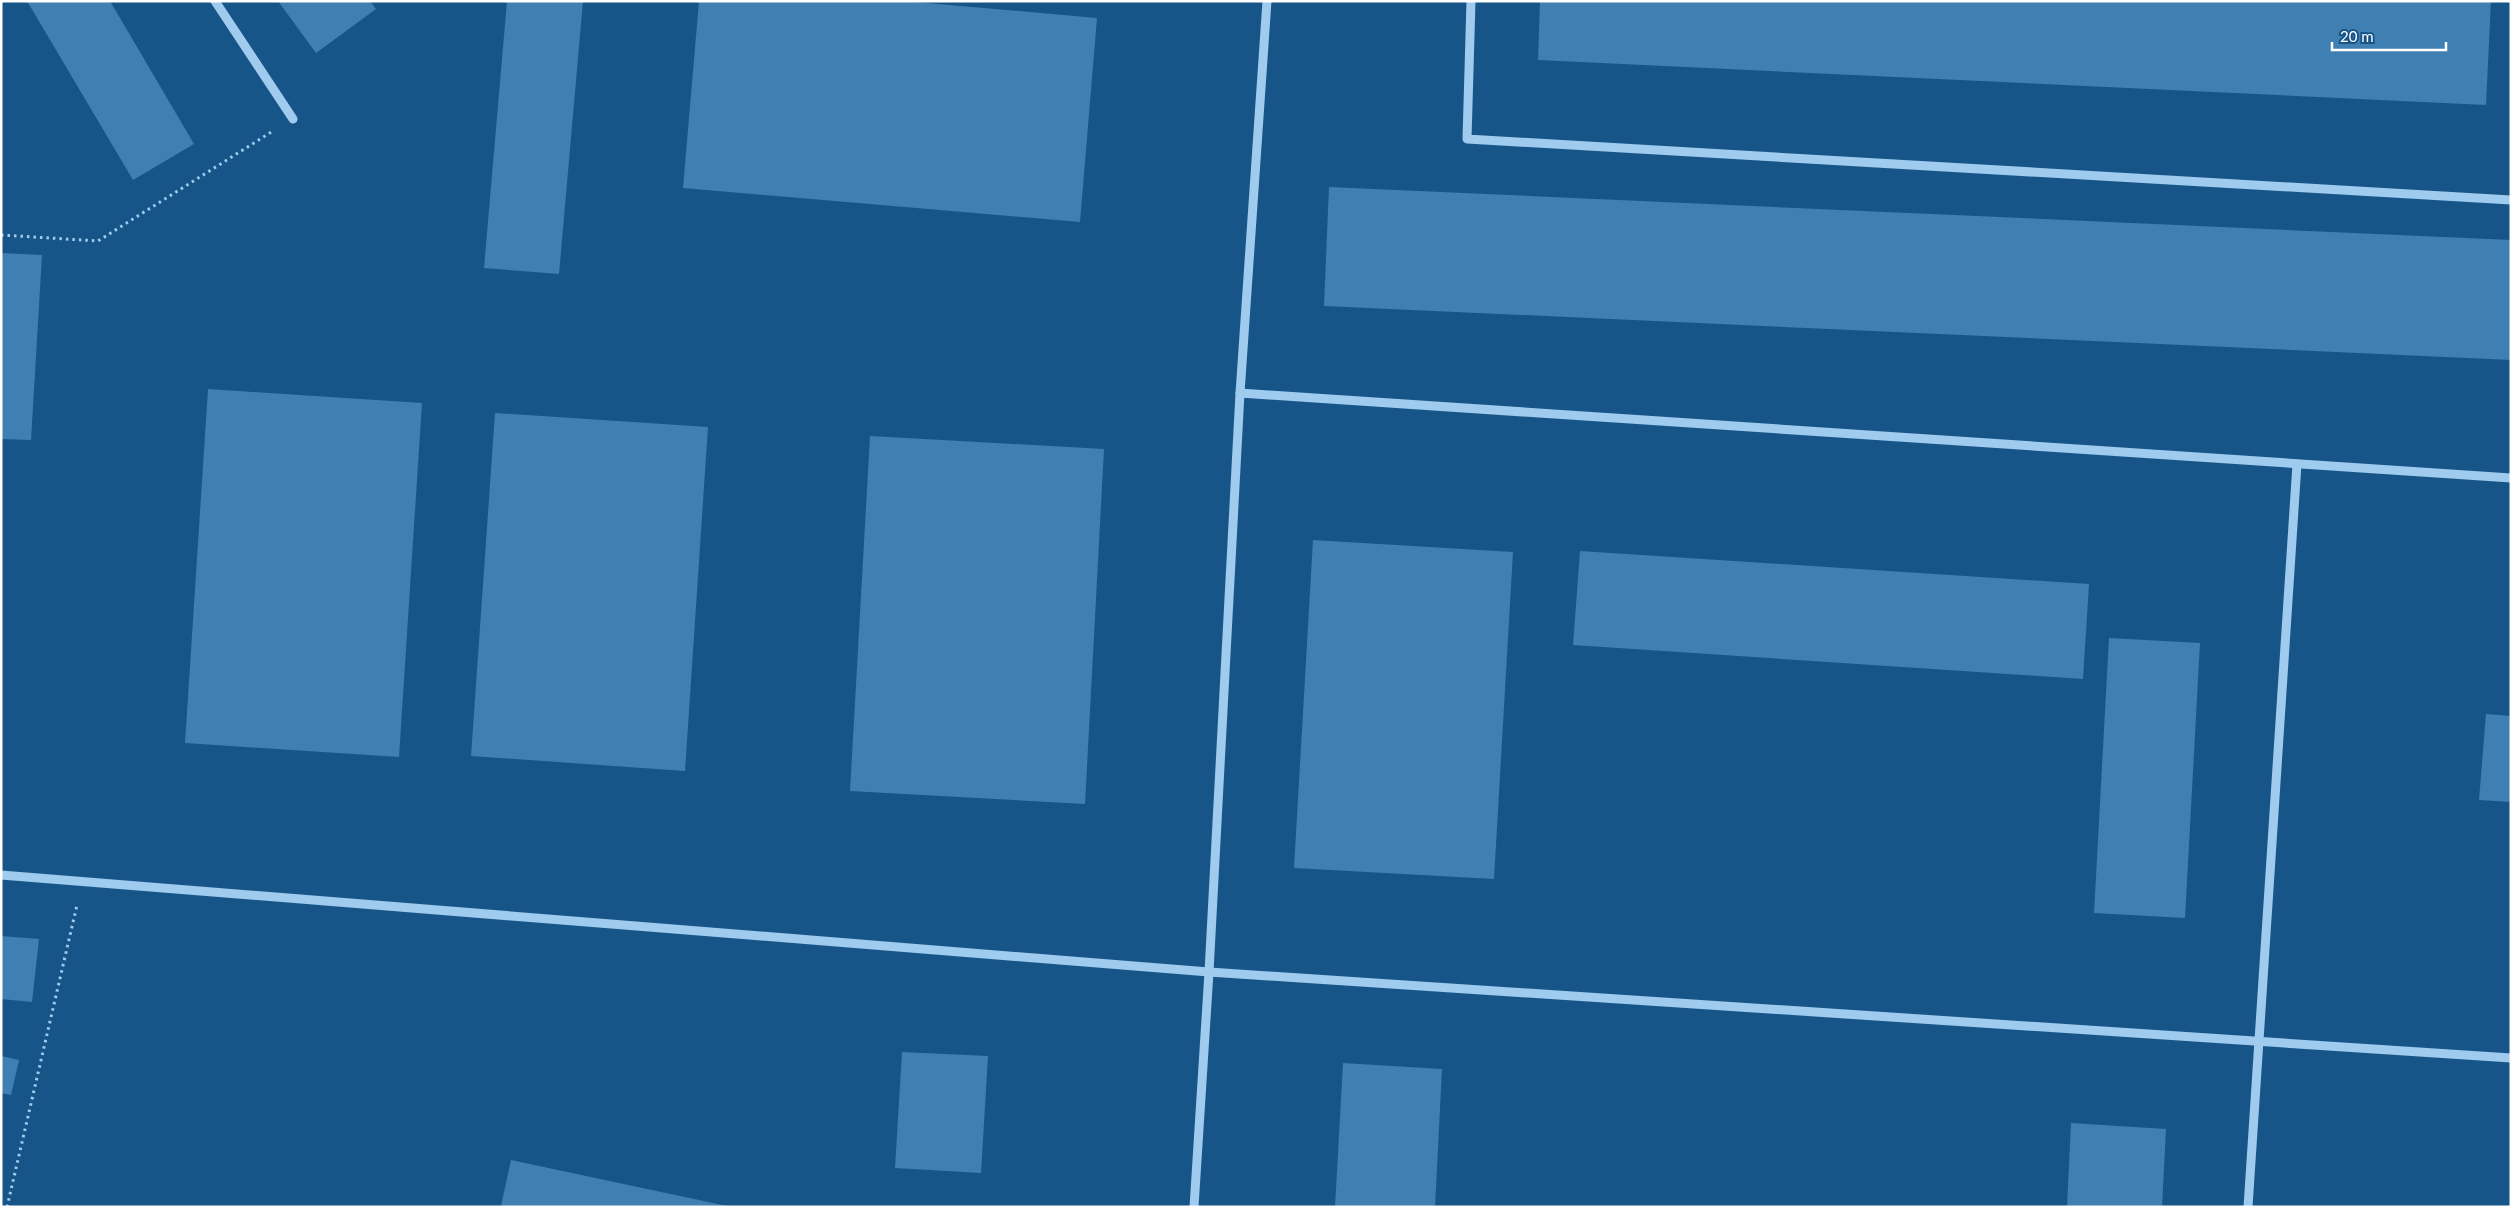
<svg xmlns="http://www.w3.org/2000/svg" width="2512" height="1208" viewBox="0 0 2512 1208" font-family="Lato,sans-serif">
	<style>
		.building { fill: #3f7fb1 }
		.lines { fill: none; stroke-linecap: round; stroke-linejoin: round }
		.path { stroke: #9ecbee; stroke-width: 3; stroke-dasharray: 2.5 4; stroke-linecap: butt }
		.minor { stroke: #9ecbee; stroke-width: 9 }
	</style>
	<rect width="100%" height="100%" fill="#175588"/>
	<!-- building -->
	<g class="building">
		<polygon points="27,1 110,1 194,144 133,180"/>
		<polygon points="278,1 370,1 376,9 316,53"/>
		<polygon points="507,1 583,1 559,274 484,268"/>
		<polygon points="699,1 904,1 1097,18 1080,222 683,188"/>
		<polygon points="1540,1 2491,1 2486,105 1538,60"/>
		<polygon points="1329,187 2511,240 2511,360 1324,306"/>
		<polygon points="1,253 42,255 31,440 1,439"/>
		<polygon points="208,389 422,403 399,757 185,743"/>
		<polygon points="495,413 708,427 685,771 471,756"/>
		<polygon points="870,436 1104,449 1085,804 850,791"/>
		<polygon points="1313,540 1513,552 1494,879 1294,868"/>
		<polygon points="1580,551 2089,584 2083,679 1573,645"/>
		<polygon points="2109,638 2200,643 2185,918 2094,913"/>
		<polygon points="2486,714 2511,716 2511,802 2479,800"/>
		<polygon points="1,936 39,939 32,1002 1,999"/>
		<polygon points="902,1052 988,1056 981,1173 895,1168"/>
		<polygon points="1,1056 19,1060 11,1095 1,1093"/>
		<polygon points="1343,1063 1442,1069 1435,1207 1335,1207"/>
		<polygon points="2071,1123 2166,1129 2162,1207 2067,1207"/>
		<polygon points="511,1160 727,1206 727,1207 501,1206"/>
	</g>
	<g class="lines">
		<!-- path -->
		<g class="path">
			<polyline points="1,235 98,241 273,131"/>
			<polyline points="7,1207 77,905"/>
		</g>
		<!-- minor -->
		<g class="minor">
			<polyline points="215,1 293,119"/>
			<polyline points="1471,1 1467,139 2511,200"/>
			<polyline points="1240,393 2511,478"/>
			<polyline points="1,875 1209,972 2511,1058"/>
			<polyline points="1194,1207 1209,972 1240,393 1267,1"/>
			<polyline points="2248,1207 2297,464"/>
		</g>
	</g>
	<!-- border -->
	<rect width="2512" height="1208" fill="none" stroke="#ffffff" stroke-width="5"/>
	<!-- scale -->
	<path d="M2332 42v8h114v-8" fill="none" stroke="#ffffff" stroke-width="2.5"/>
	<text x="2340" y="42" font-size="15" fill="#ffffff" stroke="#175588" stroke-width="4" paint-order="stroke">20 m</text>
</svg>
